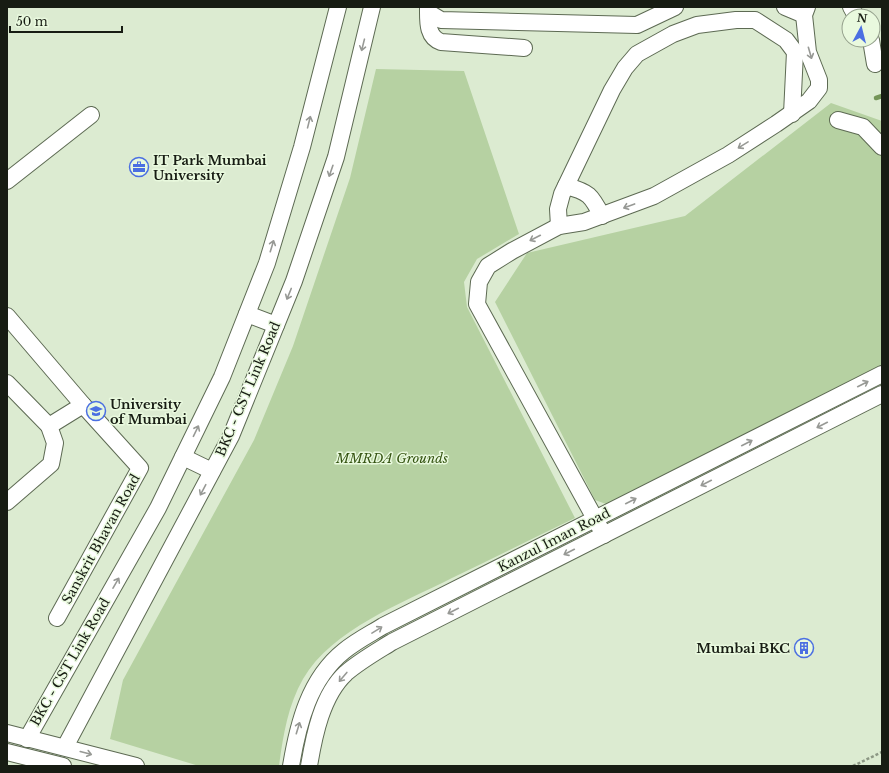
<svg xmlns="http://www.w3.org/2000/svg" width="889" height="773" font-family="'Libre Baskerville',serif">
<style>
.green{fill:#b6d1a2}
.lines{fill:none;stroke-linecap:round;stroke-linejoin:round}
.stream{stroke:#749558;stroke-width:4.5}
.minor-casing{stroke:#5d6a53;stroke-width:18}
.path{stroke:#8c9784;stroke-width:2.5;stroke-dasharray:3 2;stroke-linecap:butt}
.minor{stroke:#fff;stroke-width:16}
.oneway{stroke:#979995}
.labels{text-anchor:middle;dominant-baseline:central;stroke-width:3;stroke-linejoin:round;paint-order:stroke}
.poi-label{font-size:13px;font-weight:bold;fill:#171c13;stroke:#e9f9de;text-anchor:start}
.street-label{font-size:13px;fill:#171c13;stroke:#e9f9de}
.park-label{font-size:13px;font-style:italic;fill:#345311;stroke:#e9f9de}
</style>
<rect width="100%" height="100%" fill="#dcebd1"/>
<g class="green">
<path d="M 376,69 L 464,71 L 519,234 L 477,259 L 464,282 L 467,307 L 575,518 C 534,538 493,558 452,578 C 403,603 332,629 303,679 C 288,705 283,736 279,766 L 199,766 L 110,739 L 123,680 L 254,440 L 293,346 L 350,178 Z"/>
<polygon points="831,103 882,121 882,366 606,504 595,500 495,302 527,253 685,216"/>
</g>
<g class="lines">
<polyline class="stream" points="876,98 882,96"/>
<g class="minor-casing">
<g id="minor">
<polyline points="428,7 428,9 431,14 441,20 637,25 675,7"/>
<polyline points="785,7 804,15"/>
<polyline points="851,7 856,16"/>
<path d="M 428,9 C 428,22 427,37 441,42 L 524,48"/>
<polyline points="871,40 875,64"/>
<polyline points="838,120 863,127 882,147"/>
<polyline points="7,181 91,115"/>
<path d="M 566,186 C 589,192 591,195 602,216"/>
<polyline points="559,226 558,209 562,194 612,90 625,68 637,54 673,34 697,25 736,20 755,20 786,40 795,52 792,114"/>
<polyline points="247,314 276,325"/>
<polyline points="7,316 83,405 140,468 57,618"/>
<polyline points="7,383 49,426 55,443 51,464 7,502"/>
<polyline points="49,426 83,405"/>
<polyline points="183,457 212,471"/>
<polyline points="604,535 477,304 479,282 488,266 512,251 559,226 584,222 654,196 728,155 776,124 809,101 819,88 819,80 808,52 804,15 807,7"/>
<polyline points="7,733 136,766"/>
<polyline points="27,739 158,508 222,377 267,263 302,147 338,7"/>
<polyline points="65,747 231,436 294,281 336,157 372,7"/>
<polyline points="7,752 63,766"/>
<path d="M 291,766 C 298,724 309,679 344,651 C 356,641 370,634 383,626 L 882,374"/>
<path d="M 309,766 C 314,736 322,695 346,673 C 360,661 376,652 392,642 L 882,394"/>
</g>
</g>
<polyline class="path" points="853,766 882,752"/>
<use href="#minor" class="minor"/>
</g>
<defs><path id="oneway-shaft" d="M-6 0H5M1.5-3L5.5 0L1.5 3" fill="none" stroke-width="1.6" stroke-linecap="round" stroke-linejoin="round"/></defs>
<g class="oneway">
<use href="#oneway-shaft" transform="translate(363 45) rotate(104)"/>
<use href="#oneway-shaft" transform="translate(810 53) rotate(74)"/>
<use href="#oneway-shaft" transform="translate(309 122) rotate(-76)"/>
<use href="#oneway-shaft" transform="translate(743 145) rotate(148)"/>
<use href="#oneway-shaft" transform="translate(331 171) rotate(109)"/>
<use href="#oneway-shaft" transform="translate(629 206) rotate(160)"/>
<use href="#oneway-shaft" transform="translate(535 238) rotate(153)"/>
<use href="#oneway-shaft" transform="translate(272 246) rotate(-73)"/>
<use href="#oneway-shaft" transform="translate(289 294) rotate(112)"/>
<use href="#oneway-shaft" transform="translate(863 384) rotate(-27)"/>
<use href="#oneway-shaft" transform="translate(822 425) rotate(153)"/>
<use href="#oneway-shaft" transform="translate(196 431) rotate(-64)"/>
<use href="#oneway-shaft" transform="translate(747 443) rotate(-27)"/>
<use href="#oneway-shaft" transform="translate(706 483) rotate(153)"/>
<use href="#oneway-shaft" transform="translate(203 490) rotate(118)"/>
<use href="#oneway-shaft" transform="translate(631 501) rotate(-27)"/>
<use href="#oneway-shaft" transform="translate(569 552) rotate(153)"/>
<use href="#oneway-shaft" transform="translate(116 583) rotate(-60)"/>
<use href="#oneway-shaft" transform="translate(453 611) rotate(153)"/>
<use href="#oneway-shaft" transform="translate(377 630) rotate(-32)"/>
<use href="#oneway-shaft" transform="translate(343 677) rotate(130)"/>
<use href="#oneway-shaft" transform="translate(298 728) rotate(-73)"/>
<use href="#oneway-shaft" transform="translate(86 753) rotate(15)"/>
</g>
<defs>
<g id="office-ring" transform="scale(1)"><circle r="9.5" fill="#e9f9de" stroke="#4b6fe2" stroke-width="1.5"/><path d="M-6-3h4V-5.5h4V-3h4V5H-6ZM-1-4.5V-3h2v-1.5ZM-6 0V1H6V0Z" fill="#4b6fe2"/></g>
<g id="university-ring" transform="scale(1)"><circle r="9.5" fill="#e9f9de" stroke="#4b6fe2" stroke-width="1.5"/><path d="M0-5L7-2L0 1L-7-2ZM-4 1L0 2.5L4 1V4Q0 6-4 4Z" fill="#4b6fe2"/></g>
<g id="building-ring" transform="scale(1)"><circle r="9.5" fill="#e9f9de" stroke="#4b6fe2" stroke-width="1.5"/><path d="M-4-6H4V6H1V3H-1V6H-4ZM-2.5-4.3h1.7v1.8h-1.7ZM.8-4.3h1.7v1.8H.8ZM-2.5-1h1.7V.8h-1.7ZM.8-1h1.7V.8H.8Z" fill="#4b6fe2"/></g>
</defs>
<g fill-rule="evenodd">
<use href="#office-ring" x="139" y="167"/>
<use href="#university-ring" x="96" y="411"/>
<use href="#building-ring" x="804" y="648"/>
</g>
<g class="labels">
<g class="poi-label">
<text x="153" y="160">IT Park Mumbai<tspan x="153" dy="15">University</tspan></text>
<text x="110" y="404">University<tspan x="110" dy="15">of Mumbai</tspan></text>
<text x="790" y="648" text-anchor="end">Mumbai BKC</text>
</g>
<g class="street-label">
<text transform="translate(248 389) rotate(-67)">BKC - CST Link Road</text>
<text transform="translate(101 539) rotate(-61)">Sanskrit Bhavan Road</text>
<text transform="translate(554 540) rotate(-27)">Kanzul Iman Road</text>
<text transform="translate(70 662) rotate(-60)">BKC - CST Link Road</text>
</g>
<g class="park-label">
<text x="392" y="458">MMRDA Grounds</text>
</g>
</g>
<rect width="889" height="773" fill="none" stroke="#171c13" stroke-width="16"/>
<g transform="translate(861 28) rotate(7)"><circle r="19" fill="#e9f9de" stroke="#95a18d"/>
<path d="M0-3L7 15L0 10L-7 15Z" fill="#4b6fe2"/>
<text y="-6" font-size="11" font-weight="bold" text-anchor="middle" fill="#171c13">N</text>
</g>
<path d="M10 26v6h112v-6" fill="none" stroke="#171c13" stroke-width="2"/>
<text x="16" y="26" font-size="12" fill="#171c13" stroke="#e9f9de" stroke-width="3" paint-order="stroke">50 m</text>
</svg>
